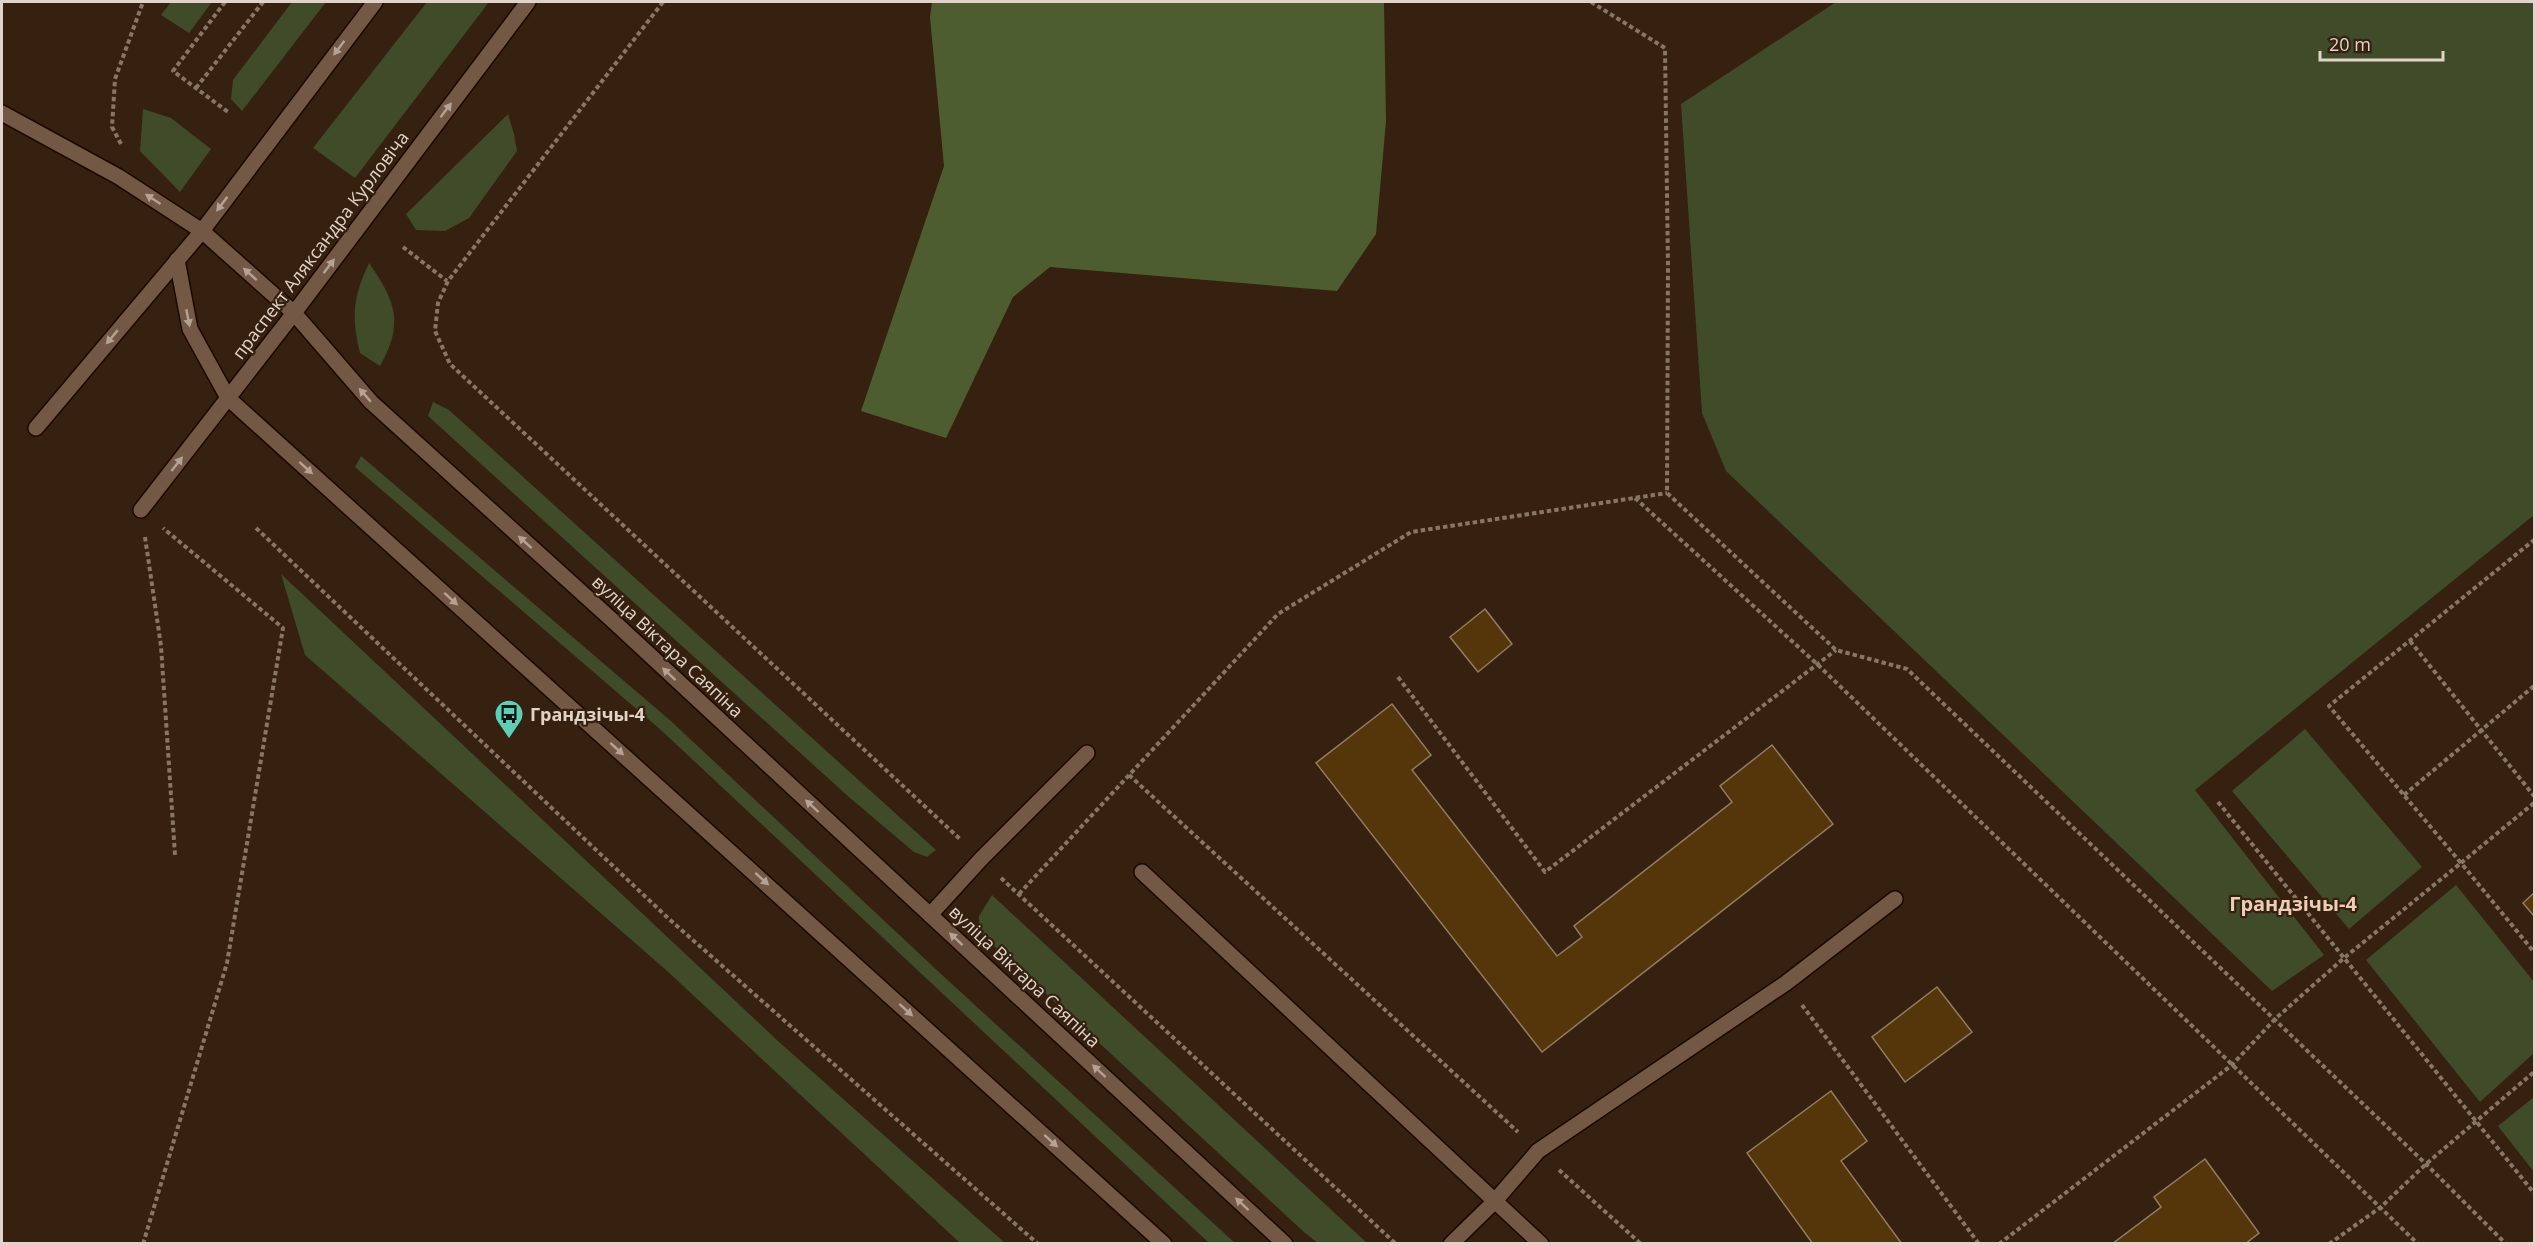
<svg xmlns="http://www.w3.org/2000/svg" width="2536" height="1245" font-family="'Open Sans',sans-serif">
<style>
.green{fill:#3f4b29}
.forest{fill:#4e5d2f}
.building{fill:#54360a;stroke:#927c63;stroke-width:1.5}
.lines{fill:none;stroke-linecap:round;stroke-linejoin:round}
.minor-casing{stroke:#1d0800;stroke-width:18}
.path{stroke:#877566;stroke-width:4;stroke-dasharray:4.5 3;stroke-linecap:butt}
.minor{stroke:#725845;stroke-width:15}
.oneway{fill:#b5a294}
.labels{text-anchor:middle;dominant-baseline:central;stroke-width:4.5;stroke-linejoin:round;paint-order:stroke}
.street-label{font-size:18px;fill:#e2d3c8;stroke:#36200f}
.poi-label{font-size:18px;font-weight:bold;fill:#e2d3c8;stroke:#36200f;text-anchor:start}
.neighbourhood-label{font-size:20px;font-weight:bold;fill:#eccdb8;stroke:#36200f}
</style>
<rect width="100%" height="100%" fill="#36200f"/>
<g class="green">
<polygon points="171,2 212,2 189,33 161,15"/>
<polygon points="292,2 326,2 242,111 231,99 233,80"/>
<polygon points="427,2 489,2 355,178 313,148"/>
<polygon points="1836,2 2534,2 2534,515 2195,790 2324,955 2272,991 1726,471 1702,413 1681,104"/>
<polygon points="143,109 171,118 211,149 180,192 140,151"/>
<polygon points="508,114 514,134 517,151 469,218 445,231 416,230 406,214"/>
<path d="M 369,263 C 396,302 404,323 380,366 L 360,353 C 351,316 353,297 369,263 Z"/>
<polygon points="433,402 449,410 936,850 927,857 914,852 850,798 428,416"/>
<polygon points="361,456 672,722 941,974 1235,1243 1209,1243 662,731 355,467"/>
<polygon points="281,574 778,1041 1005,1243 960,1243 666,970 305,655"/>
<polygon points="2305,729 2422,867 2349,929 2232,791"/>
<polygon points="2456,885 2534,982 2534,1053 2480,1102 2366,960"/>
<polygon points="992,895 1367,1243 1318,1243 1305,1233 979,932 979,916"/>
<polygon points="2534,1097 2534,1172 2498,1126"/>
</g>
<polygon class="forest" points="932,2 1384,2 1386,121 1376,234 1337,291 1050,267 1013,297 946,438 861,411 944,166 930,17"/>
<g class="building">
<polygon points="1485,609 1512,644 1478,672 1450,637"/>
<polygon points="1392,704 1431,755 1412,770 1557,956 1582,937 1574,926 1732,802 1720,786 1772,745 1833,824 1542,1052 1316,763"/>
<polygon points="2534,893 2534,916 2523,903"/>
<polygon points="1937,987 1972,1032 1905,1082 1872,1037"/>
<polygon points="1831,1091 1867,1141 1841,1161 1902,1244 1813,1244 1747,1153"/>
<polygon points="2205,1159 2259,1233 2245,1244 2112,1244 2161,1207 2154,1197"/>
</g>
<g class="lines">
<g class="minor-casing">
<g id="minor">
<polyline points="2,113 119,177 202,231 294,313 371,402 612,620 1285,1244"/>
<polyline points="177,260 190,329 228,398 1164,1244"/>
<polyline points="36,428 202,231 375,2"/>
<polyline points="141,510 294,313 528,2"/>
<polyline points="1142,872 1541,1244"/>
<polyline points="930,915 981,859 1087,753"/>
<polyline points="1451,1244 1494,1202 1538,1151 1786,983 1895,899"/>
</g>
</g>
<g class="path">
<polyline points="225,2 173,71 228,112"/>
<polyline points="663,2 448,281 438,303 435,331 450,364 961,840"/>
<polyline points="1591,2 1665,48 1668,267 1667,493 1836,650 1907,669 2426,1164 2506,1244"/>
<polyline points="196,88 263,2"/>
<polyline points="121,144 112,127 115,79 143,2"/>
<polyline points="403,247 447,281"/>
<polyline points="1635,498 1817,664 2418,1244"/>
<polyline points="256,528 669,919 1038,1244"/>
<polyline points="145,537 161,646 175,855"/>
<polyline points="2410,641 2534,796"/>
<polyline points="1398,677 1545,872 1836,650"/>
<polyline points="1129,775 1518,1132"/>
<polyline points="2404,795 2534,686"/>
<polyline points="2218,802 2534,1193"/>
<polyline points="2534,803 2461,863 2534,952"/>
<polyline points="1001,878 1396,1244"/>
<polyline points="1019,894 1278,614 1411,532 1667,493"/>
<polyline points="1802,1005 1979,1244"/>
<polyline points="1559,1170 1641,1244"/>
<polyline points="143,1244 227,963 283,628 163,528"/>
<polyline points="1999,1244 2232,1065 2275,1019 2344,958 2461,863 2329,706 2534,540"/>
<polyline points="2329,1244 2381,1207 2426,1164 2534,1072"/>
</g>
<use href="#minor" class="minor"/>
</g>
<defs><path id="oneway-solid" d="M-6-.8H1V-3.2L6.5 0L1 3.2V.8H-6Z" transform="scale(1.5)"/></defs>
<g class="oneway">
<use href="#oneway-solid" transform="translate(339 48) rotate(127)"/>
<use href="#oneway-solid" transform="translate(446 110) rotate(-53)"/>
<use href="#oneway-solid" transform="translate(153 199) rotate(-147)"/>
<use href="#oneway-solid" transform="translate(222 204) rotate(127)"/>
<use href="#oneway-solid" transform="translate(329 266) rotate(-53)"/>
<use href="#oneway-solid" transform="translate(250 274) rotate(-138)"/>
<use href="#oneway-solid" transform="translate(188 318) rotate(79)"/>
<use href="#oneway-solid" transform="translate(112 337) rotate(130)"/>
<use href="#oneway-solid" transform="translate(365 395) rotate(-131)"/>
<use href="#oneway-solid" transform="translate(177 464) rotate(-52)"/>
<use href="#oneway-solid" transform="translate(306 468) rotate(42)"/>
<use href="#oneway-solid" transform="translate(525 542) rotate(-138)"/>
<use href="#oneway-solid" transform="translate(451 599) rotate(42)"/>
<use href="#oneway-solid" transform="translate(669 674) rotate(-137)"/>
<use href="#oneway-solid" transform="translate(617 749) rotate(42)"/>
<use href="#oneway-solid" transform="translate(812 806) rotate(-137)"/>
<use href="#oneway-solid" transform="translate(762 879) rotate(42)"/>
<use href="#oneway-solid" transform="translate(956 939) rotate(-137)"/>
<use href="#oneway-solid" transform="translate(906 1010) rotate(42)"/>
<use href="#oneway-solid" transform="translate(1099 1071) rotate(-137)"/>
<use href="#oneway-solid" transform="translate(1051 1141) rotate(42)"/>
<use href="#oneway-solid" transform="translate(1242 1204) rotate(-137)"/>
</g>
<defs>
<g id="bus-pin" transform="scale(1.5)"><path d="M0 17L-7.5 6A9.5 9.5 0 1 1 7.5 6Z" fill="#5eceb7" stroke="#36200f"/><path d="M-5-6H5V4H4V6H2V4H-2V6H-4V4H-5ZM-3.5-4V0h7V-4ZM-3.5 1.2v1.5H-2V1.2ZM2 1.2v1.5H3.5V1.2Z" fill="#111"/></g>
</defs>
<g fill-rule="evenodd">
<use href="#bus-pin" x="509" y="714"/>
</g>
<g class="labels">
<g class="street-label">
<text transform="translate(320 245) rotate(-53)">праспект Аляксандра Курловіча</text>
<text transform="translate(668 646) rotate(43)">вуліца Віктара Саяпіна</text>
<text transform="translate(1025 976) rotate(43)">вуліца Віктара Саяпіна</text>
</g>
<g class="poi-label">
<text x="530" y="714">Грандзічы-4</text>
</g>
<g class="neighbourhood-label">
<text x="2293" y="903">Грандзічы-4</text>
</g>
</g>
<rect width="2536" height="1245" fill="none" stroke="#e2d3c8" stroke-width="6"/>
<path d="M2320 51v9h123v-9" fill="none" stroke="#e2d3c8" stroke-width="3"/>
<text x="2329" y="51" font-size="18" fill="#e2d3c8" stroke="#36200f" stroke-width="4.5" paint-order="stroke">20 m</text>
</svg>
